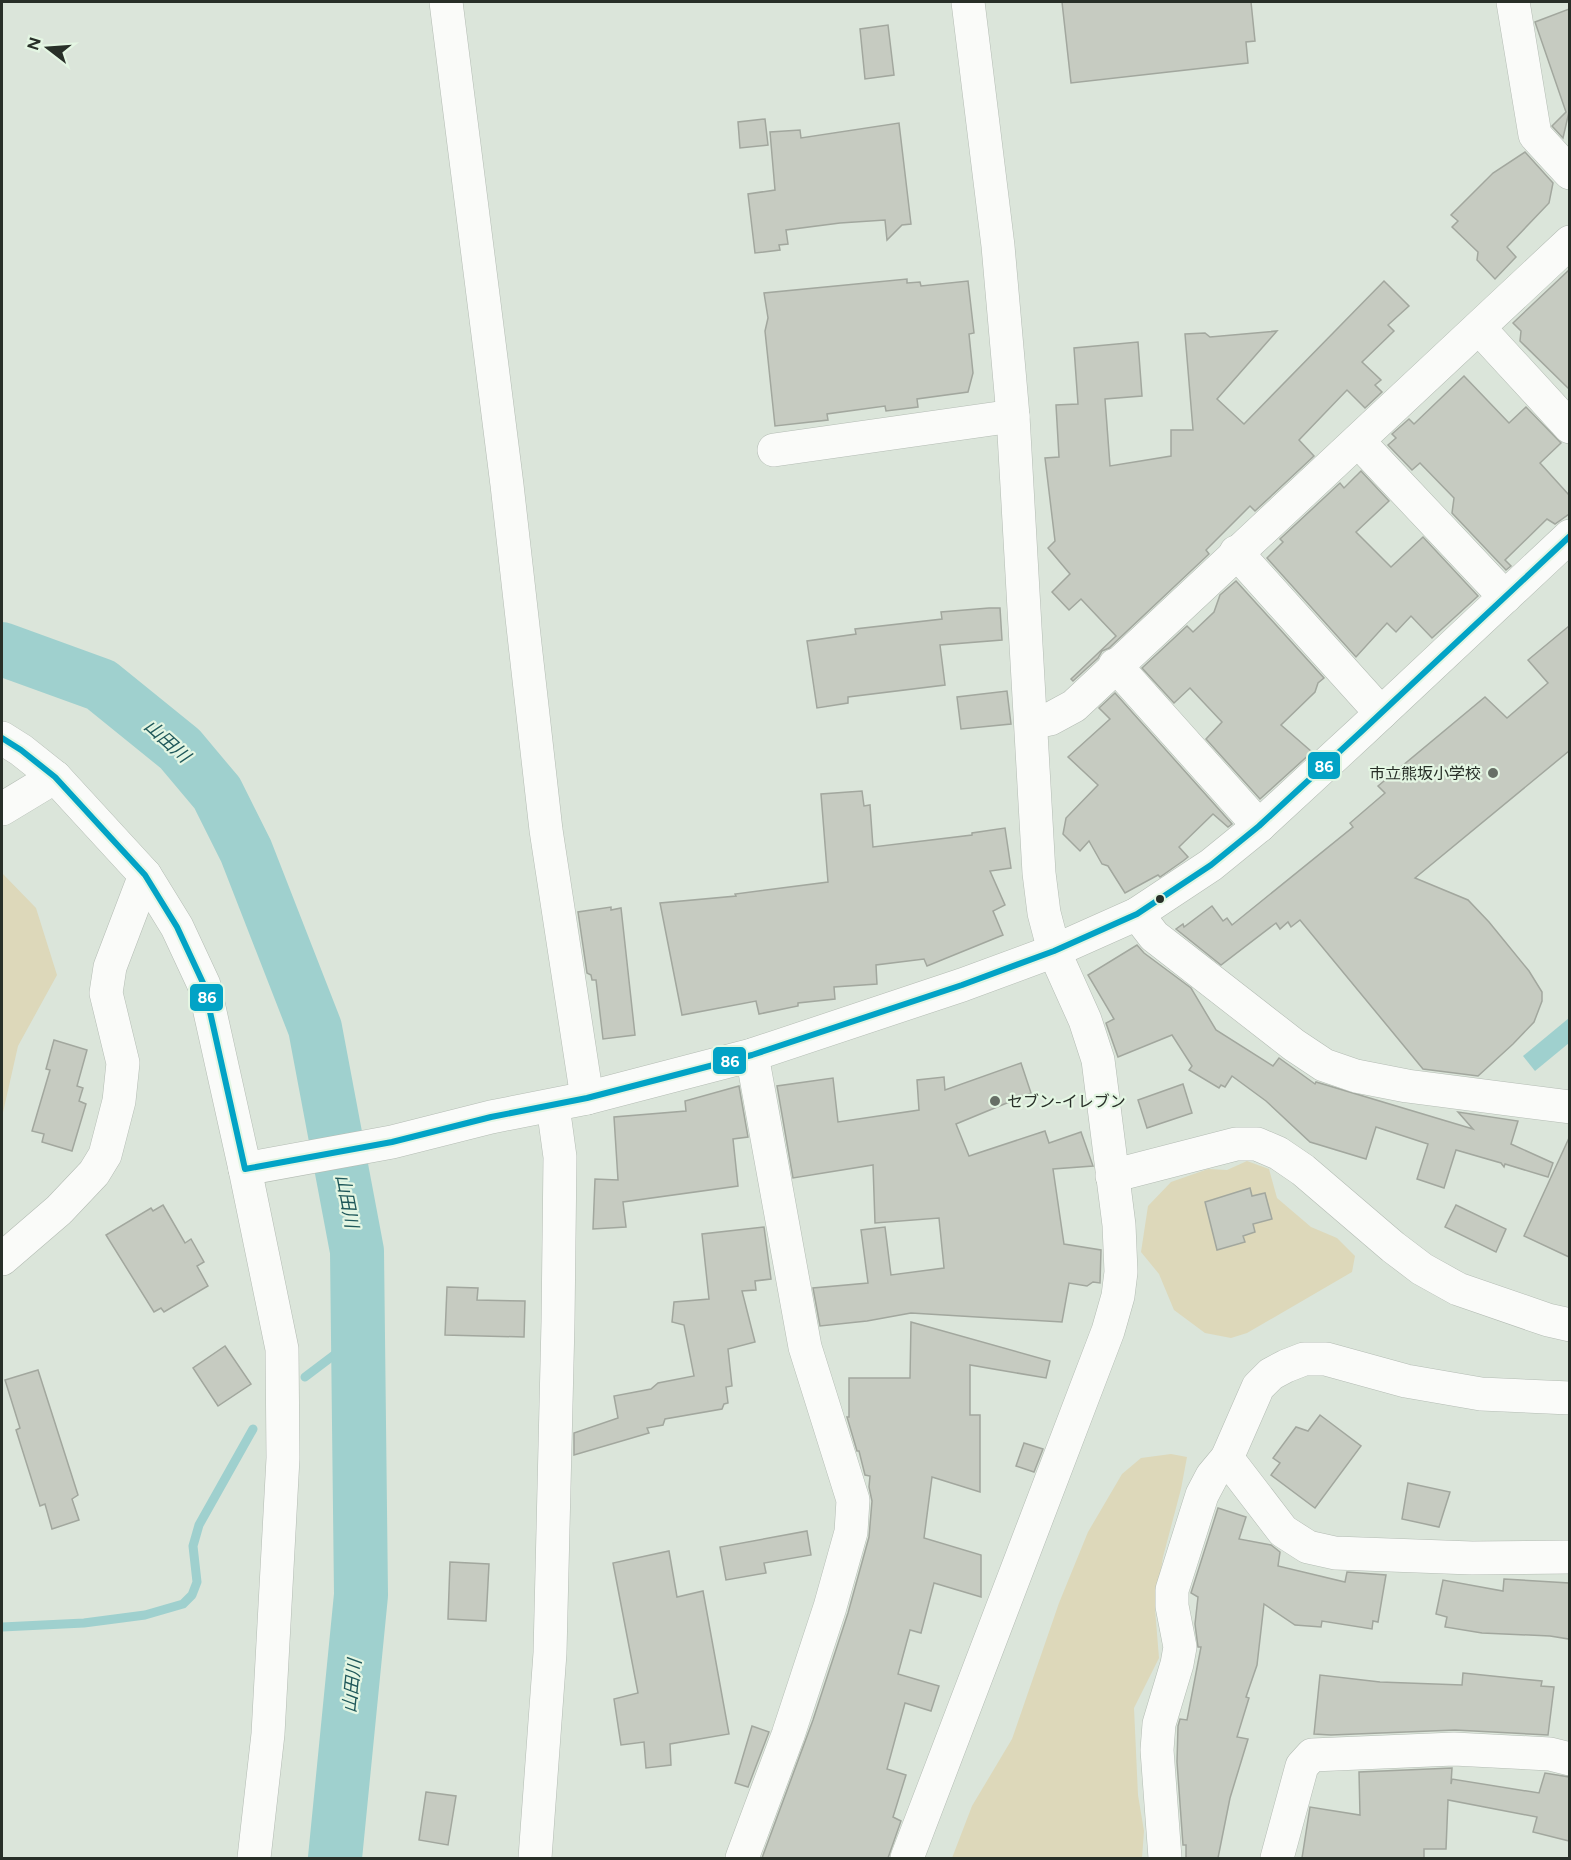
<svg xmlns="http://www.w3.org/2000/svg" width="1571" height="1860" font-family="Figtree,'Noto Sans JP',sans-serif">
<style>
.green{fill:#ddd8ba}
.water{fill:#9fd0ce}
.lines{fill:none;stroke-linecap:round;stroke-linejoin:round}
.stream{stroke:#9fd0ce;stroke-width:9}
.river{stroke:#9fd0ce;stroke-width:54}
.building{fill:#c6cbc1;stroke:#a2a79e;stroke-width:1.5}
.street-casing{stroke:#b4bcb4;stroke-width:34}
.secondary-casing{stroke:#b4bcb4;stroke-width:34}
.street{stroke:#fafbf9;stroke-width:33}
.secondary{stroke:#fafbf9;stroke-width:33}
.bus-1-casing{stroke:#e4f6e3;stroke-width:10}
.bus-1{stroke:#02a3c6;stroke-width:6}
.poi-dot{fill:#676f66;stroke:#e4f6e3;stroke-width:2}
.bus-dot{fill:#282f28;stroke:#e4f6e3;stroke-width:2}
.labels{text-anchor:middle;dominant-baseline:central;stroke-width:4.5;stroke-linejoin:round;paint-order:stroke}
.poi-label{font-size:16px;fill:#282f28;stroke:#e4f6e3;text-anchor:end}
.water-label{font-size:18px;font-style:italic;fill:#1f585a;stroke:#e4f6e3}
.line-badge{stroke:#e4f6e3;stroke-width:2}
.badge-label{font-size:16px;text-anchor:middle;font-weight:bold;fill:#fff}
</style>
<rect width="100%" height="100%" fill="#dbe5da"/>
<g class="green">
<polygon points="2,873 36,908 57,975 18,1046 2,1117"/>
<polygon points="1247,1161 1269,1169 1277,1198 1311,1227 1337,1238 1355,1256 1352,1272 1247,1333 1231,1338 1205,1333 1174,1310 1159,1274 1141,1252 1148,1206 1171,1182 1208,1169 1227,1170"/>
<polygon points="1171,1454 1187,1457 1181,1489 1163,1557 1155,1609 1159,1658 1134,1708 1138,1795 1144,1831 1142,1858 952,1858 972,1806 1012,1739 1059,1603 1088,1532 1122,1474 1141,1458"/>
</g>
<polygon class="water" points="1569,1018 1569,1043 1535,1071 1523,1056"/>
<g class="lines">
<g class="stream">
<polyline points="305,1377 358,1337"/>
<polyline points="2,1627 84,1623 145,1615 183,1604 192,1595 197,1582 193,1546 199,1525 253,1429"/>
</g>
<polyline class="river" points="2,649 101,685 180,749 217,793 246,851 315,1028 357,1251 361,1595 335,1858"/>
</g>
<g class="building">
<polygon points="1062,2 1251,2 1255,41 1246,42 1248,63 1071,83"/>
<polygon points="1569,9 1569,112 1563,138 1552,126 1566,112 1535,22"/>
<polygon points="888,25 894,75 865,79 860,29"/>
<polygon points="765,119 768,145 740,148 738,122"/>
<polygon points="899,123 911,224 902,225 887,240 885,220 840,223 786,230 788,244 779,245 780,250 755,253 748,194 775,190 770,132 800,130 801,138"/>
<polygon points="1525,152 1553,183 1549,203 1507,247 1516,257 1495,279 1477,260 1478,252 1452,227 1458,221 1451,215 1493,173"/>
<polygon points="1569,270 1569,389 1520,341 1521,331 1513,323"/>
<polygon points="907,279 907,283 920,282 921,286 968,281 974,333 969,334 973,373 968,392 917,399 918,407 886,411 885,406 827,414 828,420 775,426 765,331 768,318 764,293"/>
<polygon points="1384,281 1409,306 1388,325 1394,331 1362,362 1381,380 1375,385 1382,392 1365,408 1347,390 1299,440 1314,456 1255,511 1250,506 1206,550 1209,554 1109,648 1102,651 1098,658 1073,681 1071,679 1116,636 1081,599 1069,610 1052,592 1070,574 1048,548 1055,541 1045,458 1059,457 1056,405 1078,404 1074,348 1138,342 1142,396 1105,399 1110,466 1171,456 1171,430 1193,430 1185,334 1205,333 1210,337 1277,331 1217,399 1244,424"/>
<polygon points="1464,376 1509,423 1526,407 1561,443 1540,463 1569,495 1569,514 1555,524 1547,519 1505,560 1511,566 1506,570 1452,513 1454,498 1420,463 1412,470 1388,445 1396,438 1392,434 1409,419 1414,424"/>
<polygon points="1361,471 1389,501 1356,532 1391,567 1423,537 1478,596 1432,638 1411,616 1396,632 1387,623 1356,657 1267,558 1283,542 1280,539 1340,483 1344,488"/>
<polygon points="1236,581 1324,678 1318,683 1315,692 1281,725 1312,752 1260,799 1206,739 1222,722 1190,688 1174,703 1142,668 1187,626 1193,632 1214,612 1220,595"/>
<polygon points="989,608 1000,608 1002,640 940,645 945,685 848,697 848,703 817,708 807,641 856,634 855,629 942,619 941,612"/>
<polygon points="1569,626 1569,751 1415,878 1468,900 1489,922 1529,971 1542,992 1542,1001 1534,1022 1513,1044 1478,1076 1423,1069 1300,920 1291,927 1288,922 1280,929 1276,923 1221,965 1176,929 1183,924 1184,927 1212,906 1223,921 1227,918 1232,925 1353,827 1350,823 1385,793 1378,786 1485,697 1507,718 1548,683 1528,660"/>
<polygon points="1007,691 1011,724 961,729 957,697"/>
<polygon points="1115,693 1232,824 1228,827 1213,814 1179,847 1188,857 1183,861 1160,877 1158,875 1125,893 1108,866 1102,864 1089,841 1080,851 1063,834 1066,818 1098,785 1068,757 1110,719 1099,708"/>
<polygon points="862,791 864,806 870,805 873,847 972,835 972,833 1005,828 1011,868 990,871 1005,905 993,911 1003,935 927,966 924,959 876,965 877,984 834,987 835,999 798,1003 798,1006 759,1014 756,1001 682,1015 660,903 736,896 735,894 828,882 821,794"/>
<polygon points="611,907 611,910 621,908 635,1035 603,1039 596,980 592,980 591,975 587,973 578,912"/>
<polygon points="1137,945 1144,953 1191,988 1216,1030 1273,1066 1279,1058 1315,1084 1316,1082 1473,1129 1458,1112 1518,1121 1511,1144 1553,1163 1548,1177 1505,1164 1504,1167 1501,1163 1456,1150 1444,1188 1417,1179 1428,1144 1376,1127 1366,1159 1310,1142 1266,1101 1232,1076 1225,1087 1221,1085 1219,1088 1189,1070 1192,1066 1172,1035 1118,1057 1106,1023 1114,1019 1088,975"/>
<polygon points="54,1040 87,1050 77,1086 83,1088 79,1101 86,1104 72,1151 42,1142 44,1134 32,1131 50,1070 46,1069"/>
<polygon points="1021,1063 1031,1093 956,1124 969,1156 1045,1131 1049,1143 1081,1132 1093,1166 1053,1169 1064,1244 1101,1250 1100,1283 1093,1282 1087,1286 1069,1283 1062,1322 911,1313 867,1321 820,1326 813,1288 868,1283 861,1230 885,1227 891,1275 944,1268 939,1218 875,1223 873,1165 793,1178 777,1086 833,1078 838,1122 919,1110 917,1080 944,1077 945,1090"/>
<polygon points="1183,1084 1192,1113 1147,1128 1138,1100"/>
<polygon points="739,1086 748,1137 733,1139 738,1186 623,1202 626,1227 593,1229 595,1179 618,1180 614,1117 686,1111 685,1101"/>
<polygon points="1569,1138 1569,1257 1524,1236"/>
<polygon points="1250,1188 1252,1196 1265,1193 1272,1219 1253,1224 1255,1232 1243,1236 1245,1242 1217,1250 1205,1202"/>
<polygon points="163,1205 185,1243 191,1239 204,1262 197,1266 208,1286 164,1312 161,1308 154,1312 106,1235 151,1208 153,1211"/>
<polygon points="1456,1205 1506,1229 1496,1252 1445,1227"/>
<polygon points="764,1227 771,1279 755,1281 756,1290 742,1291 755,1342 728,1349 732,1386 726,1387 728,1403 724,1404 722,1409 665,1419 663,1425 647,1428 649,1433 574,1455 574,1433 618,1418 614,1396 651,1389 658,1383 694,1376 684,1325 672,1322 674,1302 709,1299 702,1234"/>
<polygon points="447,1287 478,1288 477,1300 525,1301 524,1337 445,1335"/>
<polygon points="911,1322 1050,1361 1046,1378 970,1365 970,1415 980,1415 980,1492 932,1477 924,1538 981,1555 981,1597 934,1583 921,1633 910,1630 898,1674 939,1686 931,1711 905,1703 887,1769 906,1775 893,1817 901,1821 888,1858 762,1858 813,1720 848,1613 869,1537 872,1501 869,1487 870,1476 865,1475 859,1451 857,1451 847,1417 849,1417 849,1378 910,1378"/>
<polygon points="225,1346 251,1384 218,1406 193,1368"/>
<polygon points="38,1370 78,1495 72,1499 79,1520 52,1529 45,1504 40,1506 16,1430 20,1428 5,1380"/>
<polygon points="1320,1415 1361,1446 1315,1508 1271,1475 1280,1463 1273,1458 1296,1427 1308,1431"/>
<polygon points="1024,1443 1043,1449 1034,1472 1016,1466"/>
<polygon points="1408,1483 1450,1492 1439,1527 1402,1519"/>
<polygon points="1218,1508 1246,1517 1239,1539 1271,1545 1280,1552 1278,1566 1345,1582 1347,1572 1386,1575 1378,1622 1373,1621 1372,1629 1322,1621 1321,1627 1295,1625 1264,1604 1257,1665 1246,1697 1249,1698 1237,1737 1248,1739 1230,1798 1218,1858 1186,1858 1186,1845 1183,1845 1177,1762 1178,1726 1180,1719 1187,1720 1201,1647 1198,1647 1195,1624 1198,1597 1191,1593"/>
<polygon points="807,1531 811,1555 764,1563 766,1573 726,1580 720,1547"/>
<polygon points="669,1551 677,1597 703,1591 729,1734 670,1744 671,1765 646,1768 644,1742 621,1745 614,1699 638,1693 613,1563"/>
<polygon points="450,1562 489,1564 486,1621 448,1619"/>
<polygon points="1504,1579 1569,1583 1569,1639 1550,1636 1482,1633 1445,1627 1447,1617 1436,1614 1443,1580 1503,1591"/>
<polygon points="1463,1673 1542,1681 1541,1686 1554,1687 1548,1735 1455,1730 1331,1735 1314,1734 1320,1675 1380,1682 1462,1685"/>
<polygon points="752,1726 769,1732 748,1787 735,1783"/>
<polygon points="1452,1768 1451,1784 1452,1779 1539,1793 1545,1773 1569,1777 1569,1841 1533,1832 1537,1817 1448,1800 1446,1849 1424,1849 1424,1858 1302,1858 1310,1807 1360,1815 1359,1772"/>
<polygon points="426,1792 456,1796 448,1845 419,1840"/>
</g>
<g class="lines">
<g class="street-casing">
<g id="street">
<polyline points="446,2 507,485 546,830 587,1098"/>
<polyline points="1513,2 1535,135 1570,173"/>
<polyline points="1479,328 1570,427"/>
<polyline points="1358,441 1505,597"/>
<polyline points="774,450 1013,416"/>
<polyline points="1236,552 1381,713"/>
<polyline points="1115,665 1259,826"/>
<polyline points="1032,723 1050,719 1074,706 1570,242"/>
<polyline points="2,809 55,777"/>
<polyline points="1137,914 1154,936 1294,1045 1324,1065 1356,1076 1407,1086 1570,1107"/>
<polyline points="1112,1176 1236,1144 1257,1144 1278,1153 1303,1170 1393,1247 1422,1269 1458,1289 1548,1320 1570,1325"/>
<polyline points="2,1259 59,1210 94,1173 105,1155 119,1101 123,1063 106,993 110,967 145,875"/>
<polyline points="1227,1458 1283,1531 1308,1547 1335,1553 1472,1558 1570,1557"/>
<polyline points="742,1858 788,1735 830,1607 851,1532 853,1500 805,1347 752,1055"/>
<polyline points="907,1858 1108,1331 1118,1296 1121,1272 1119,1225 1098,1060 1085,1020 1054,951"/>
<polyline points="1165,1858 1157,1750 1159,1724 1177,1664 1180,1647 1172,1606 1172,1590 1202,1495 1212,1476 1227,1458 1258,1387 1271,1374 1286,1366 1304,1359 1326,1359 1406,1381 1481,1394 1570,1398"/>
<polyline points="1277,1858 1302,1766 1312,1755 1454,1749 1550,1754 1570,1759"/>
</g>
</g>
<g class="secondary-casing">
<g id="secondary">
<polyline points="968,2 998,246 1013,416 1039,873 1044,913 1054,951"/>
<polyline points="2,738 21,750 55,777 145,875 177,927 204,985 245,1169 392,1142 491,1117 587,1098 752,1055 962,985 1054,951 1137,914 1211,865 1259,826 1363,730 1570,536"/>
<polyline points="245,1169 282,1349 283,1458 268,1734 254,1858"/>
<polyline points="535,1858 550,1653 558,1322 560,1157 553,1106"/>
</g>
</g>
<use href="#street" class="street"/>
<use href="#secondary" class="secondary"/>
<g class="bus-1-casing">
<polyline id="bus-1" points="2,738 21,750 55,777 145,875 177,927 204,985 245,1169 392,1142 491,1117 587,1098 752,1055 962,985 1054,951 1137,914 1211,865 1259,826 1363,730 1570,536"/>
</g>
<use href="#bus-1" class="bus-1"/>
</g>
<g class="poi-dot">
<circle cx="1493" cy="773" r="6"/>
<circle cx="995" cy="1101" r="6"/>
</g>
<circle class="bus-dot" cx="1160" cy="899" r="5"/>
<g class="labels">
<g class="poi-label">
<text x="1481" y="773">市立熊坂小学校</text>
<text x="1007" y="1101" text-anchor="start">セブン-イレブン</text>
</g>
<g class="water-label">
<text transform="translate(167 741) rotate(42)">山田川</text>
<text transform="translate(347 1201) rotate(79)">山田川</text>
<text transform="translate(352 1686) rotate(-84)">山田川</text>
</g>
</g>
<g class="line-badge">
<rect x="1307" y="751" width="34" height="29" rx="6" fill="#02a3c6"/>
<rect x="189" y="983" width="35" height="29" rx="6" fill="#02a3c6"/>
<rect x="712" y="1046" width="35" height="29" rx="6" fill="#02a3c6"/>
</g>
<g class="badge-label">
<text x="1324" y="772">86</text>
<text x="207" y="1003">86</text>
<text x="730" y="1067">86</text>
</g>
<rect width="1571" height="1860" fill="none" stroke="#282f28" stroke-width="6"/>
<g transform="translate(48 48) rotate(287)" stroke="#e4f6e3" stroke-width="4.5" paint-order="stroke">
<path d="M0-4.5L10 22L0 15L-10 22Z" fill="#282f28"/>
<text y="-9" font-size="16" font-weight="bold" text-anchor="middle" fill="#282f28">N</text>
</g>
</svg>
